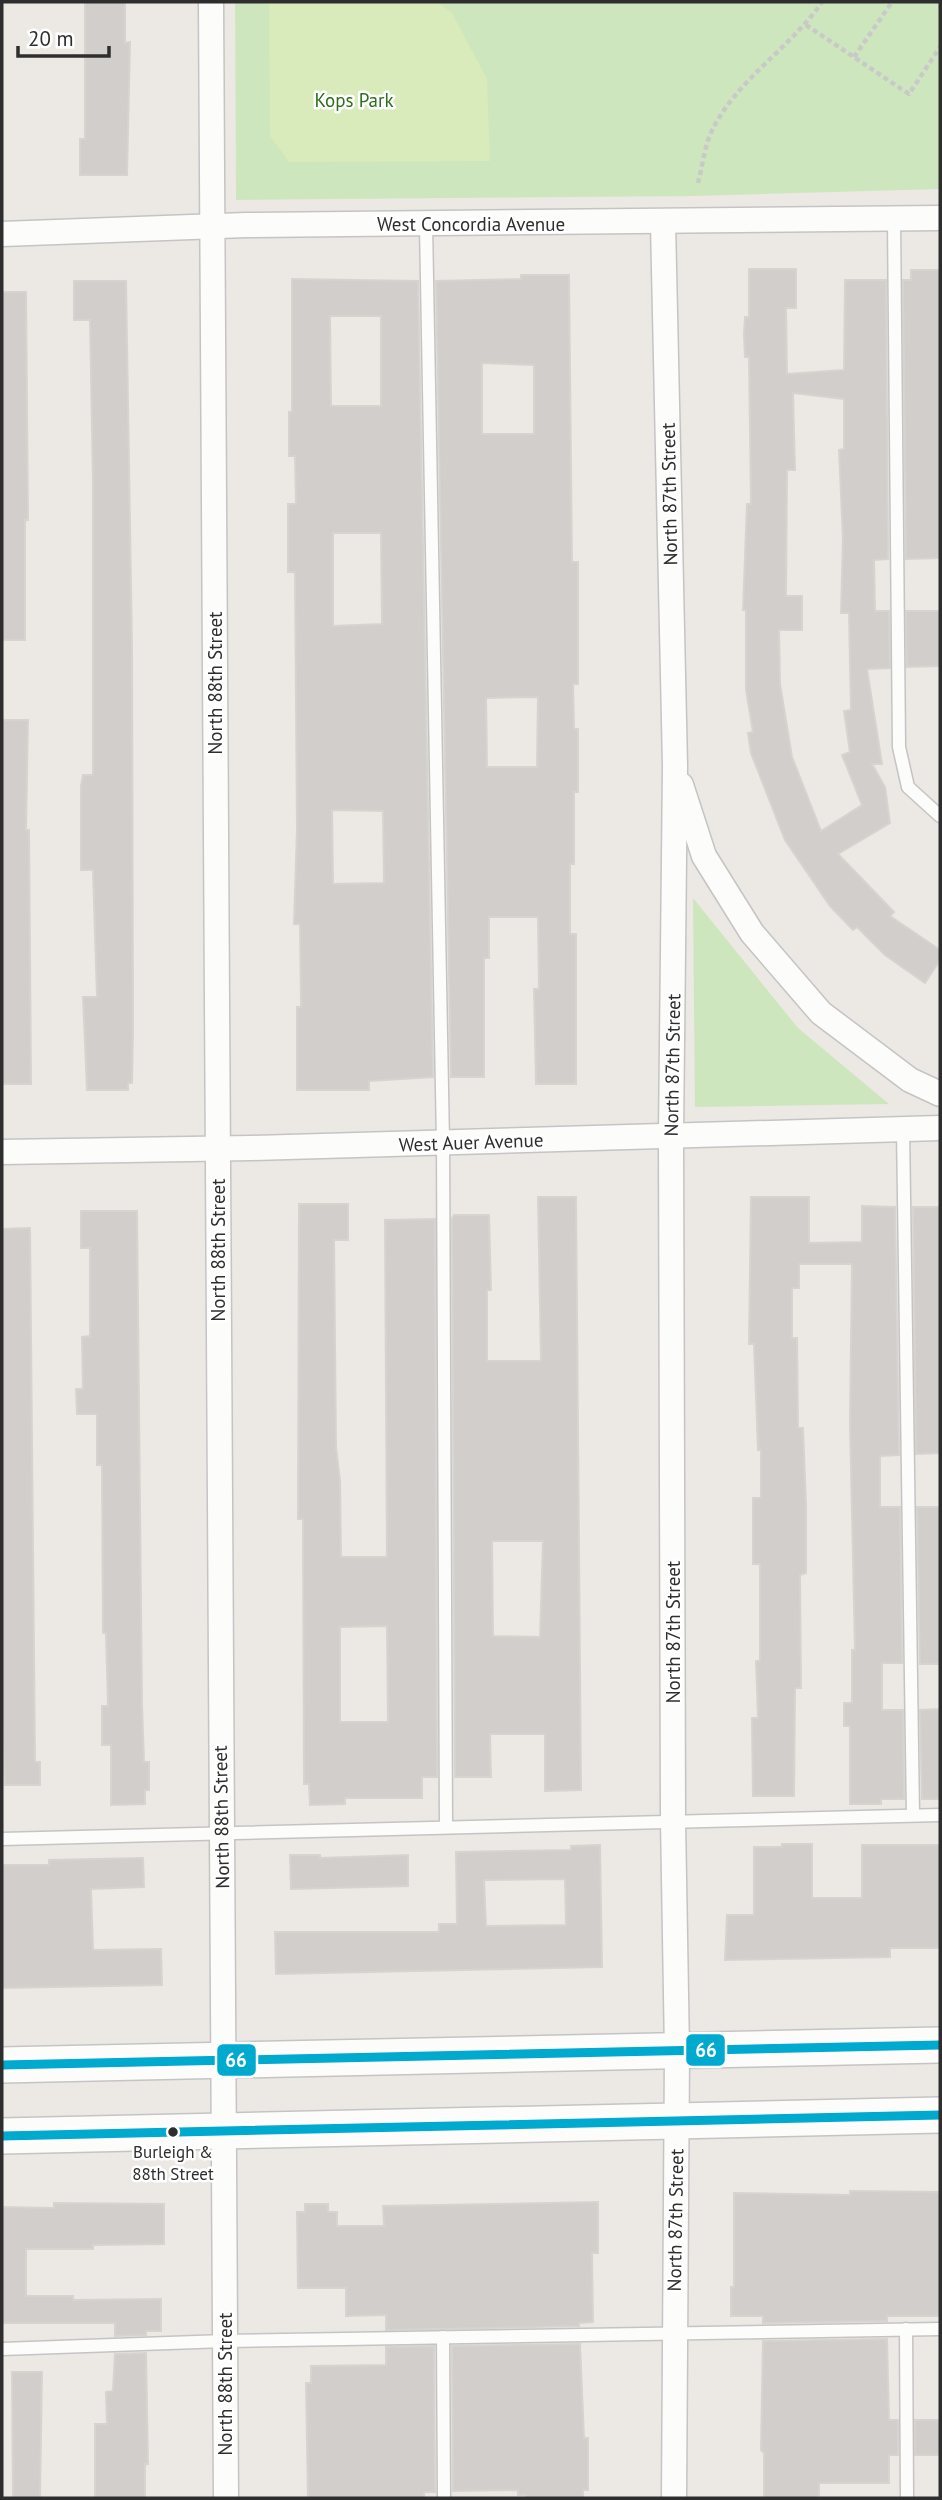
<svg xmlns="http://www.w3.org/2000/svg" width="942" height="2500" font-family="'PT Sans',sans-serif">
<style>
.green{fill:#cee6be}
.pitch{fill:#d9eabb}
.building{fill:#d1cecb;stroke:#d7d4d0;stroke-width:2;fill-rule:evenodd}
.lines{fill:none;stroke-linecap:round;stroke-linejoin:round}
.lane-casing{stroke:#c5c4c5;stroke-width:15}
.street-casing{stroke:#c5c4c5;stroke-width:27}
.secondary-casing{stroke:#c5c4c5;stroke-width:38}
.path{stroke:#c9c9c8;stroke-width:4.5;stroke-dasharray:5 3.5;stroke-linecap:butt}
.lane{stroke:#fcfcfb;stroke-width:12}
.street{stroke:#fcfcfb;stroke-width:24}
.secondary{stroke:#fcfcfb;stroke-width:35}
.bus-1-casing{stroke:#fff;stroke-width:14}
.bus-1{stroke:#00a9ce;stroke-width:9}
.bus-dot{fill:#2e2e2e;stroke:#fff;stroke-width:2.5}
.labels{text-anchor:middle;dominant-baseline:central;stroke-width:5;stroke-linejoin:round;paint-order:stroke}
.bus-label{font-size:17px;fill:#2e2e2e;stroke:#fff}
.park-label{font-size:19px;fill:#2c6e1b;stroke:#fff}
.street-label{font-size:19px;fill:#2e2e2e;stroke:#fff}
.line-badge{stroke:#fff;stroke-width:2.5}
.badge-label{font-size:19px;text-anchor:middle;font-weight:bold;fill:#fff}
</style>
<rect width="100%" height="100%" fill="#ece8e4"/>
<g class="green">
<polygon points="235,2 940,2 940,189 694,196 236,200"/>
<polygon points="693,898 798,1028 889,1104 695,1107"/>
</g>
<polygon class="pitch" points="269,2 438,2 452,13 487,79 490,161 289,162 270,136"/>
<g class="building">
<polygon points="85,2 125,2 125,43 130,42 127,175 80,175 80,139 85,139"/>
<path d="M 749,269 L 796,269 L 796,308 L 786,308 L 787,374 L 844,370 L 845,280 L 886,280 L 888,559 L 874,560 L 875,611 L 889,611 L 890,668 L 867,669 L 882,764 L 872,764 L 885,787 L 890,823 L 838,854 L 894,912 L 890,916 L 940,950 L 940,960 L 925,983 L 885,955 L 857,927 L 853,930 L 830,906 L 785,840 L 751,753 L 748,733 L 753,732 L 746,690 L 746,610 L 743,610 L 747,504 L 751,504 L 749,357 L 745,357 L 744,333 L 745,317 L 749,317 ZM 793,393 L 844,399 L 844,449 L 839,450 L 843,539 L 841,613 L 849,613 L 851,710 L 844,711 L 850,752 L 842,755 L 862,805 L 821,831 L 792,757 L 780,684 L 779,630 L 802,630 L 802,596 L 786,596 L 787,470 L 795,470 Z"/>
<polygon points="911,270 940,270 940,558 906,559 903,280 911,280"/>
<path d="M 521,275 L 569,275 L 572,562 L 578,562 L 578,684 L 573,684 L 574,729 L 578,729 L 578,792 L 574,792 L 574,864 L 570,864 L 570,934 L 576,934 L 576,1084 L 536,1084 L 534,989 L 539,989 L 538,917 L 489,917 L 489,958 L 484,958 L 484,1077 L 451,1077 L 436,281 L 521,279 ZM 482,363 L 534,365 L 534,434 L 482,434 ZM 538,697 L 537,767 L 487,767 L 486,698 Z"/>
<path d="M 292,279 L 418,281 L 433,1077 L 369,1081 L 369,1090 L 297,1090 L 297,1007 L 301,1007 L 300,924 L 294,924 L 297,829 L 295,572 L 288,572 L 288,504 L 296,504 L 295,456 L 289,456 L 289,412 L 292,412 ZM 330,316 L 381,316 L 381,406 L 331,406 ZM 333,533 L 381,533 L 382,624 L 333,626 ZM 332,810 L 383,811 L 384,883 L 333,884 Z"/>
<polygon points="74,281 126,281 132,647 133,1028 132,1083 128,1083 128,1090 87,1090 83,997 97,997 93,870 81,870 81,786 83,775 93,775 93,483 90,320 74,320"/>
<polygon points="2,292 26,292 28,520 25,520 25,640 2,640"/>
<polygon points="906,611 940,611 940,666 907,667"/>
<polygon points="2,720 28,720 26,830 29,830 31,1084 2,1084"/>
<path d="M 538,1197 L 576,1197 L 581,1790 L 545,1791 L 545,1734 L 490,1734 L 491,1777 L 455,1777 L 452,1219 L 454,1215 L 489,1215 L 491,1290 L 487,1290 L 487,1361 L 541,1361 ZM 492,1541 L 543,1541 L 540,1637 L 493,1636 Z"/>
<polygon points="751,1197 809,1197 809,1243 862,1242 862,1206 895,1207 899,1455 880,1456 880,1507 900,1507 902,1663 882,1663 882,1710 903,1710 904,1799 881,1799 881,1804 850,1804 850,1726 844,1726 844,1703 852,1703 852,1650 855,1650 850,1423 852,1264 799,1264 799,1288 792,1288 792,1338 797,1338 798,1428 803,1428 806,1505 806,1573 800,1575 801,1688 795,1688 794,1796 753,1796 752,1718 758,1718 756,1661 760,1661 760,1564 753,1564 753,1498 761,1498 761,1450 758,1450 754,1344 749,1344"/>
<path d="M 299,1204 L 348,1204 L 348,1240 L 334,1240 L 336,1447 L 340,1481 L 341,1557 L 387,1557 L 385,1220 L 435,1219 L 437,1777 L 422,1777 L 422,1798 L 345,1798 L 345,1804 L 310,1805 L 309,1784 L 304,1784 L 303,1519 L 298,1519 ZM 387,1626 L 388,1722 L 340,1722 L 340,1627 Z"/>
<polygon points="913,1207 940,1207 940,1453 916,1454"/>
<polygon points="81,1211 137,1211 142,1705 144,1762 149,1762 149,1790 145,1790 145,1804 111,1805 111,1745 102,1745 102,1706 108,1706 106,1633 103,1633 102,1465 97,1465 97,1414 77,1414 76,1389 83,1389 82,1337 90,1336 90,1248 81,1248"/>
<polygon points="30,1228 35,1762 40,1762 40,1785 5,1785 2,1719 2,1229"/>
<polygon points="917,1507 940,1507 940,1664 920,1664"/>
<polygon points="940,1709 940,1799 922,1799 920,1710"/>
<polygon points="782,1844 812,1844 812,1898 862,1898 862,1845 940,1845 940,1948 890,1948 890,1957 725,1960 727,1915 754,1915 754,1847 782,1847"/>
<path d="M 600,1845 L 602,1967 L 276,1974 L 275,1932 L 439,1932 L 439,1924 L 457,1924 L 456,1852 L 571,1850 L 571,1846 ZM 565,1879 L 566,1925 L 486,1926 L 484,1880 Z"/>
<polygon points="290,1855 320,1855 320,1858 408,1855 408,1886 291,1889"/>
<polygon points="143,1858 144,1887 91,1889 93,1950 161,1949 162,1985 2,1988 2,1865 49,1865 49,1860"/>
<polygon points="850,2191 940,2192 940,2316 887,2316 887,2321 763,2323 763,2316 731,2316 731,2287 734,2287 734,2193 850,2195"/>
<polygon points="598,2202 598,2253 592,2253 593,2322 579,2323 579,2326 386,2330 386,2315 346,2316 346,2288 298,2288 297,2212 305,2212 305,2204 328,2204 328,2212 337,2212 337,2226 384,2226 383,2206"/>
<polygon points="54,2203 164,2204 164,2244 93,2245 93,2249 26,2249 26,2296 73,2296 73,2300 161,2299 161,2331 146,2331 146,2335 115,2336 115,2323 2,2323 2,2207 54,2208"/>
<polygon points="887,2339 889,2420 898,2420 898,2455 889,2455 889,2483 819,2483 819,2495 816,2498 764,2498 764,2453 761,2450 763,2341"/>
<polygon points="580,2344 584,2438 588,2438 588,2490 583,2490 583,2498 526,2498 526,2495 518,2495 518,2490 453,2491 452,2346"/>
<polygon points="434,2346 435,2492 424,2492 424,2498 308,2498 306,2383 311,2383 311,2366 386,2365 386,2347"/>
<polygon points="146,2353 148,2464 145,2464 145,2498 95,2498 95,2424 107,2424 106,2392 113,2391 115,2354"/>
<polygon points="12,2372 42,2372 40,2498 13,2498"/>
<rect x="915" y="2420" width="25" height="35"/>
</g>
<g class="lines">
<g class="lane-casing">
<g id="lane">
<polyline points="894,220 899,747 908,787 940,816"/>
<polyline points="426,225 443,1143 446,1827"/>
<polyline points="903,1129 913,1815"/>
<polyline points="2,1839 940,1815"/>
<polyline points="906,2329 907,2498"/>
<polyline points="443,2337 444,2498"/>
<polyline points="2,2349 225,2341 940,2329"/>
</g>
</g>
<g class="street-casing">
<g id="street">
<polyline points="211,2 226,2498"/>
<polyline points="663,223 675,766 671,1135 673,1820 677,2052 674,2498"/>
<polyline points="2,234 246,225 940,218"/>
<polyline points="681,785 704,856 752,933 821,1013 910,1080 940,1094"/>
<polyline points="2,1152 251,1148 940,1128"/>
</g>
</g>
<g class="secondary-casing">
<g id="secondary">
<polyline points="2,2065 940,2045"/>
<polyline points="2,2136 940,2115"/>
</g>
</g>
<g class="path">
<polyline points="806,25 909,94 940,47"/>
<polyline points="854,57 892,2"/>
<path d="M 698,183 C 702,168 704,150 710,135 C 733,82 790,49 822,2"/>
</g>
<use href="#lane" class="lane"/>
<use href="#street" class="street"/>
<use href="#secondary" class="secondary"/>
<g class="bus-1-casing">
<g id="bus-1">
<polyline points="2,2065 940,2045"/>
<polyline points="2,2136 940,2115"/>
</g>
</g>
<use href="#bus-1" class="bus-1"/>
</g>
<circle class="bus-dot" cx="173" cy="2132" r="6"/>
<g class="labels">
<g class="bus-label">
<text x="173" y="2152">Burleigh &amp;<tspan x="173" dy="22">88th Street</tspan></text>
</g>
<g class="park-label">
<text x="354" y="100">Kops Park</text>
</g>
<g class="street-label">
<text x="471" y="224">West Concordia Avenue</text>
<text transform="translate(669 494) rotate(-91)">North 87th Street</text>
<text transform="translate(215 683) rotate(-90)">North 88th Street</text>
<text transform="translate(672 1065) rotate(-89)">North 87th Street</text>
<text transform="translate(471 1142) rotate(-2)">West Auer Avenue</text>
<text transform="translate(218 1250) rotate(-90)">North 88th Street</text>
<text transform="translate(673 1632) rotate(-90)">North 87th Street</text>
<text transform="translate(221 1817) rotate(-91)">North 88th Street</text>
<text transform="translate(675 2220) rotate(-89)">North 87th Street</text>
<text transform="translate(225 2384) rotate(-90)">North 88th Street</text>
</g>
</g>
<g class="line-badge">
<rect x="685" y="2033" width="41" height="34" rx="7" fill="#00a9ce"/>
<rect x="216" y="2043" width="41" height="34" rx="7" fill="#00a9ce"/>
</g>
<g class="badge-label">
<text x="706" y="2057">66</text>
<text x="236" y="2067">66</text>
</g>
<rect width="942" height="2500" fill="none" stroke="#2e2e2e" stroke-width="7"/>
<path d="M18 46v10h91v-10" fill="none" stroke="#2e2e2e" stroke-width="3.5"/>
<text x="28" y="46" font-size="21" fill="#2e2e2e" stroke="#ffffff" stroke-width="5" paint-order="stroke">20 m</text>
</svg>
